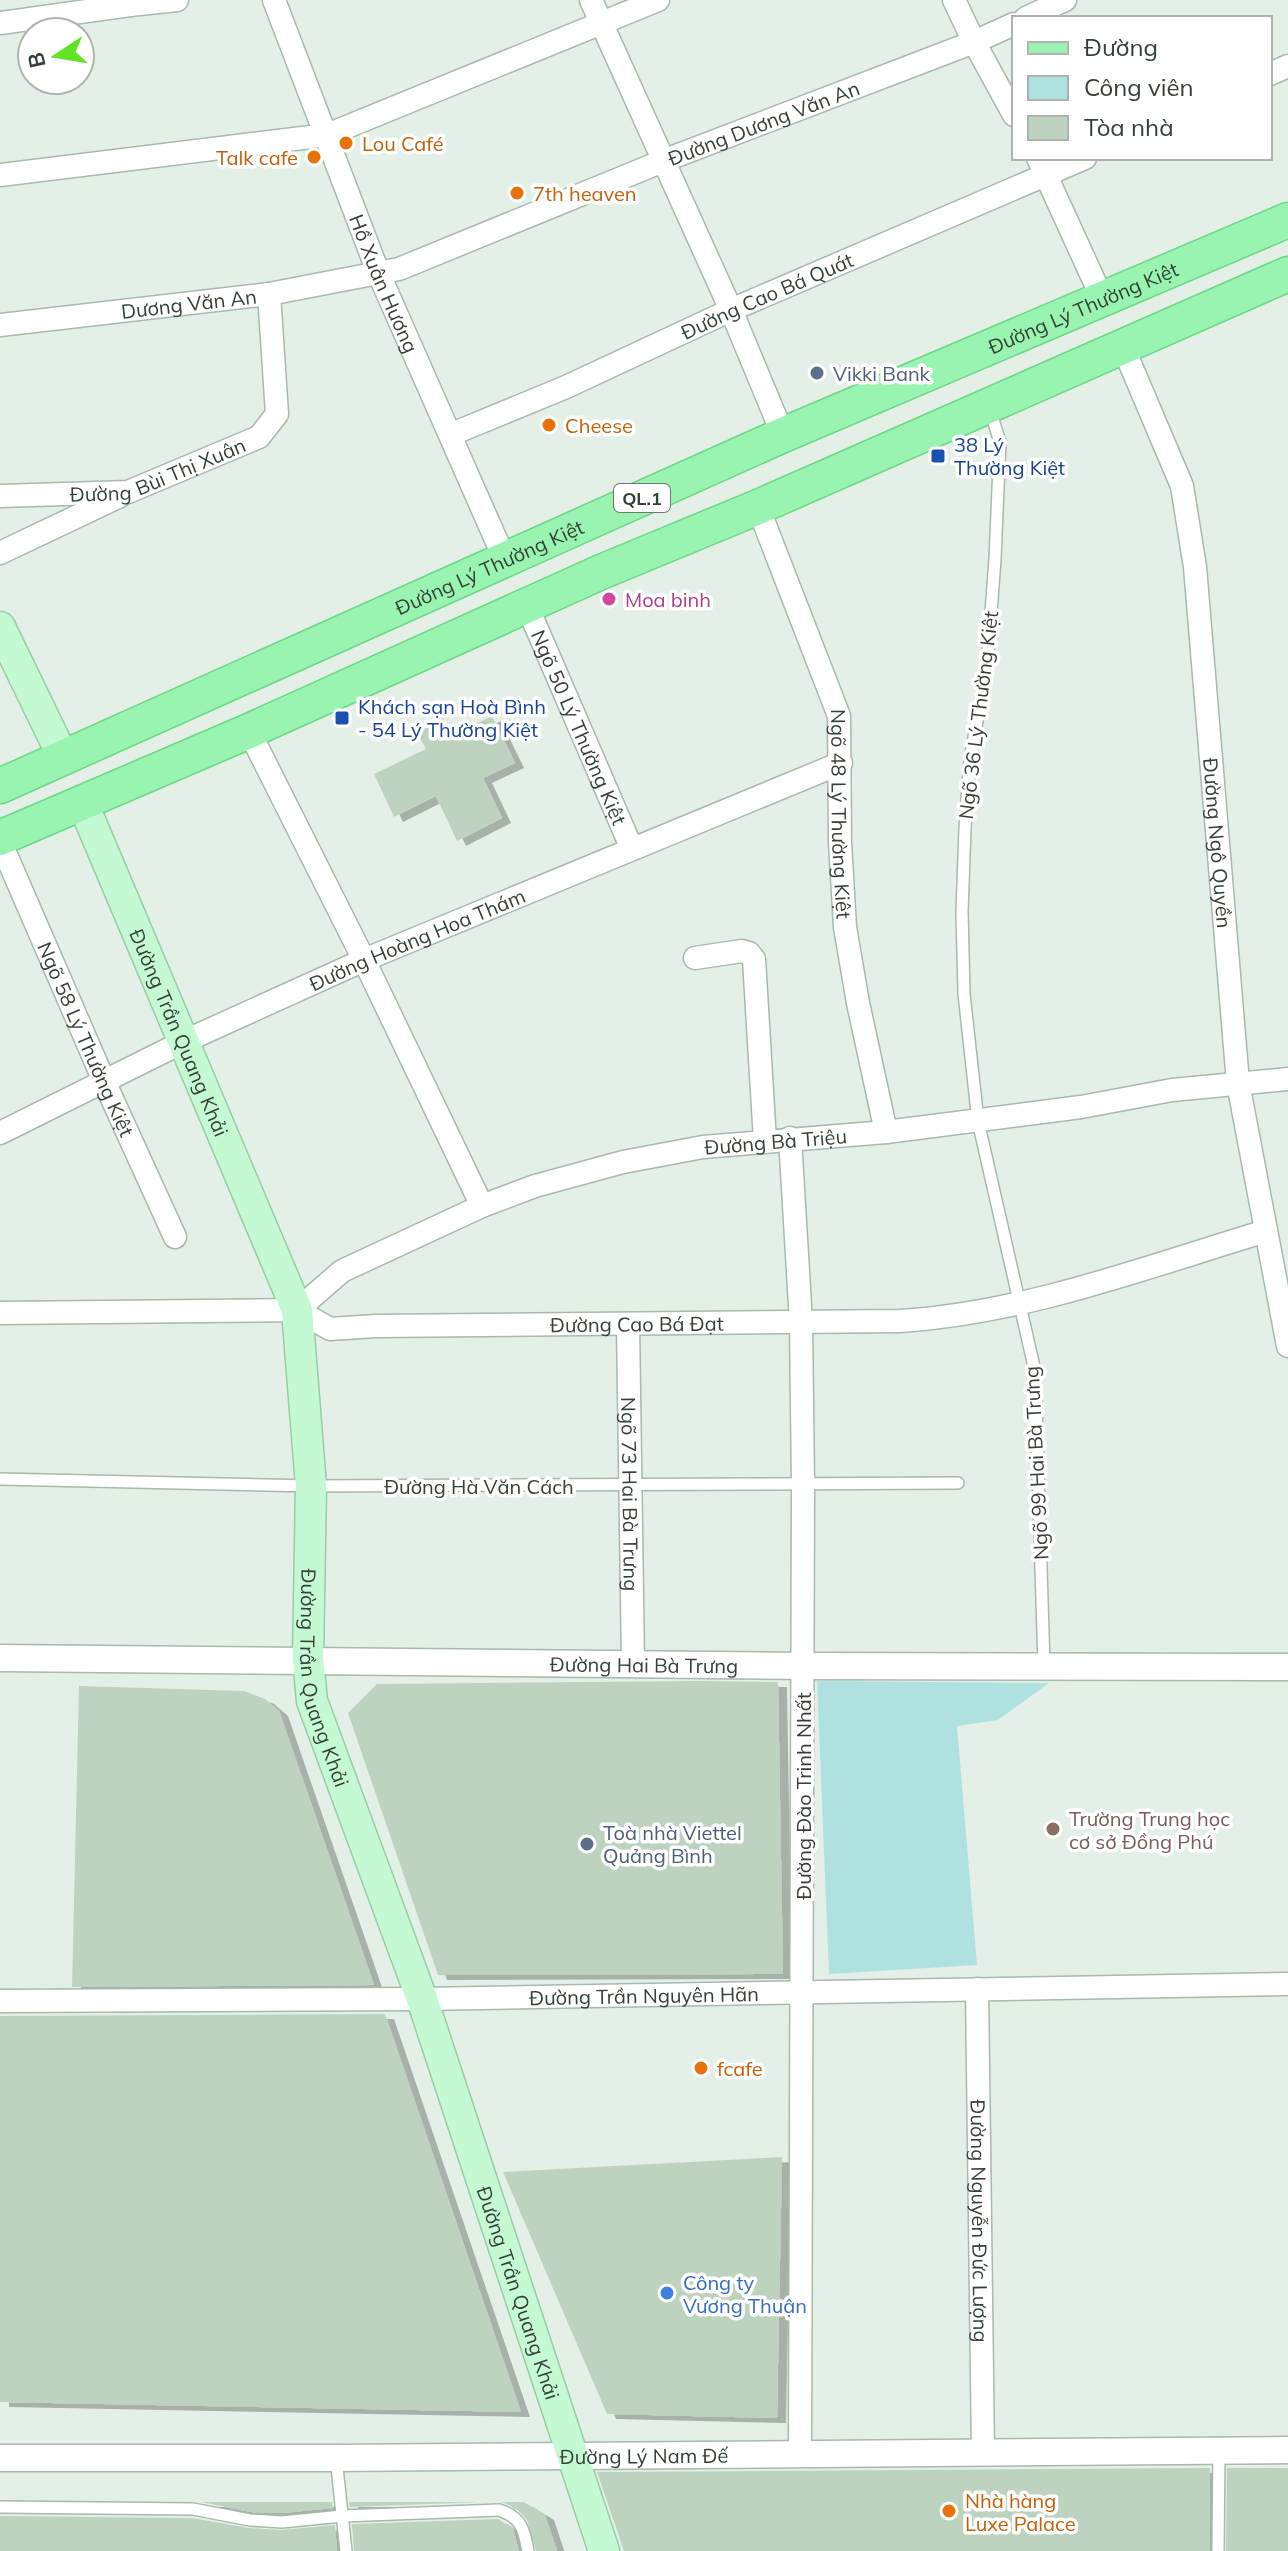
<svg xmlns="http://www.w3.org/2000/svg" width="1288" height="2551" font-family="Mulish,sans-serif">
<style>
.green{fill:#afe1e1}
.building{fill:#bdd3c0;filter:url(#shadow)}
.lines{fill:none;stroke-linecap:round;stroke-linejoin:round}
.service-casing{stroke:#a7baab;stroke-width:14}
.minor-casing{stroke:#a7baab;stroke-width:25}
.tertiary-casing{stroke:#a7baab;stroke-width:29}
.secondary-casing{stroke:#97cca6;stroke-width:33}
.primary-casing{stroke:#6ad785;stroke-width:37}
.service{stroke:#fff;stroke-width:11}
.minor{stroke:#fff;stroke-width:22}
.tertiary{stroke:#fff;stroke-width:26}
.secondary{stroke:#c5f9d4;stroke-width:30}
.primary{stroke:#98f4b0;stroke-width:34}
.food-dot{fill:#e8710a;stroke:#fff;stroke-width:3}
.service-dot{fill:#5c6f8a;stroke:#fff;stroke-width:3}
.transit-dot{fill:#1a4fb4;stroke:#fff;stroke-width:3}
.hotel-dot{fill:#d1479c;stroke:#fff;stroke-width:3}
.education-dot{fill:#8d6e63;stroke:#fff;stroke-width:3}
.shop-dot{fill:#3f7fe0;stroke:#fff;stroke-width:3}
.labels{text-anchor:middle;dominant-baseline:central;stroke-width:7;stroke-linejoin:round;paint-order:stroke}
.shield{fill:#fff;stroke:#717a72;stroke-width:2}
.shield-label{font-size:18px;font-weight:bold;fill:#344136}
.street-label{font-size:20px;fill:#344136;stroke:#fff}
.food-label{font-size:20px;fill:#c56008;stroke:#fff;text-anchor:start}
.service-label{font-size:20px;fill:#4e5e75;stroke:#fff;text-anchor:start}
.transit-label{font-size:20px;fill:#164399;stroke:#fff;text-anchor:start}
.hotel-label{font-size:20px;fill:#b23c85;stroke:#fff;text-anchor:start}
.education-label{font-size:20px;fill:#785e54;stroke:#fff;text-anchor:start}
.shop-label{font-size:20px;fill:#366cbe;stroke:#fff;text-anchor:start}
</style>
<defs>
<filter id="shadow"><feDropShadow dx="9" dy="5" stdDeviation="0" flood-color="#0004"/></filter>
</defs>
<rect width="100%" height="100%" fill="#e4f0e7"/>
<polygon class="green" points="817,1681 1049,1683 998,1720 957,1726 977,1965 829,1974"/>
<g class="building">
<polygon points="492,716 515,763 483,778 502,818 457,841 436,796 394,817 374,774 426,749 416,731 443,718 451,736"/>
<polygon points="698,1681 778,1682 783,1974 438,1975 348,1713 377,1684"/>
<polygon points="79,1686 244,1691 265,1699 279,1711 374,1985 72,1987"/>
<polygon points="385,2014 521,2412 0,2402 0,2016"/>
<polygon points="782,2157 777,2418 607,2414 503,2172"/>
<polygon points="1210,2468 1210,2551 624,2551 597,2472"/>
<polygon points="1227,2468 1288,2468 1288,2551 1226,2551"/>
<polygon points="201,2502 332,2502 333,2508 282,2513 251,2512"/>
<polygon points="349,2502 482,2502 350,2507"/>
<polygon points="502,2502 524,2502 545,2515 557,2551 536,2551 527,2520 517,2509"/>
<polygon points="0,2516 192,2518 249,2528 281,2530 335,2525 337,2551 0,2551"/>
<polygon points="498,2519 513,2529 519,2551 354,2551 352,2524"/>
</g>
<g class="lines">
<g class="service-casing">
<g id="service">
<polyline points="990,410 1000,442 995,559 987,667 970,759 965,828 962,912 964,994 978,1121 1035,1371 1044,1666"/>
<polyline points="0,1479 311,1486 958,1483"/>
<polyline points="336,2458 346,2551"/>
<path d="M 0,2507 L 193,2509 L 250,2520 L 282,2522 L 342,2516 L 499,2510 C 521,2517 524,2529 528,2551"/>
<polyline points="1218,2551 1219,2451"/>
</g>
</g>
<g class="minor-casing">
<g id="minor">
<path id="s1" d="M 274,0 L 378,272 L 505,560"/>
<polyline points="591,0 731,310 783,435"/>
<polyline points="954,0 974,42 1014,115"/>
<polyline points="118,1 130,5 177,0"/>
<polyline points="1026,18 1065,0"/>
<polyline points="0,23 130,5"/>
<polyline points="1270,74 1288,66"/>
<polyline points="1038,158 1102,298"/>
<polyline points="0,175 327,135 658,0"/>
<path id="s2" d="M 0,325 L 269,294 L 399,269 L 663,161 L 974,42 L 1014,24"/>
<path id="s3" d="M 1123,347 L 1182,486 L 1195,567 L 1238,1083 L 1288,1346"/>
<path id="s4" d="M 452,434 L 566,387 L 731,310 L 1085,158"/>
<path id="s5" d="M 0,496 L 128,492 L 259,437 L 277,414 L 269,294"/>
<path id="s6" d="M 758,507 L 839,716 L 840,842 L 845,927 L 858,1003 L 886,1132"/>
<polyline points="0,553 120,496"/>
<path id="s7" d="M 527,606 L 632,849"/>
<polyline points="249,731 364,960 482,1206"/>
<path id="s8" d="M 0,841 L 104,1081 L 175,1237"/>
<polyline points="695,958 742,951 749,953 754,959 765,1141"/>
<path id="s9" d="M 0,1133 L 183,1042 L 364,960 L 841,763"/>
<polyline points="790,1138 801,1322 803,1485 800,2454"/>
<path id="s10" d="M 297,1310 L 342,1271 L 482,1206 L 535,1186 L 623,1162 L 703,1147 L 886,1132 L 1081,1107 L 1172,1090 L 1288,1079"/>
<path id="s11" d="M 0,1313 L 297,1310 L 330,1329 L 376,1326 L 900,1321 C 1026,1313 1146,1267 1266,1231"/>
<path id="s12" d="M 628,1324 L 633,1664"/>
<path id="s13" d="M 977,1989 L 983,2453"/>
<path id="s14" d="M 0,2001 L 422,1999 L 1288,1984"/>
</g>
</g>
<g class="tertiary-casing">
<g id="tertiary">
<path id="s15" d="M 0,1658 L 804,1666 L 1288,1667"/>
<path id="s16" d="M 0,2458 L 336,2458 L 1288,2450"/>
</g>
</g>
<g class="secondary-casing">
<g id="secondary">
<polyline points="0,627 64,759"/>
<path id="s17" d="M 83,804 L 297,1310 L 311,1486 L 308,1659 L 312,1701 L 422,1999 L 604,2551"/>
</g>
</g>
<g class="primary-casing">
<g id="primary">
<path id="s18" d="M 0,786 L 783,435 L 1288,220"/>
<polyline points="0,838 249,731 601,572 758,507 1288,274"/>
</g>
</g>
<use href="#service" class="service"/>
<use href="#minor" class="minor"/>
<use href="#tertiary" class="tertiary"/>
<use href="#secondary" class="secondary"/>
<use href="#primary" class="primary"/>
</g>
<g class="food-dot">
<circle cx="346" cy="143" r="8"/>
<circle cx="314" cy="157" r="8"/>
<circle cx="517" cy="193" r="8"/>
<circle cx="549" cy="425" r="8"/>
<circle cx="701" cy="2068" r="8"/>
<circle cx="949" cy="2511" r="8"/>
</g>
<g class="service-dot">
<circle cx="817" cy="373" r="8"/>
<circle cx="587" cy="1844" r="8"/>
</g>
<g class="transit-dot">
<rect x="930" y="448" width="16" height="16" rx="4"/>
<rect x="334" y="710" width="16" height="16" rx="4"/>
</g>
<circle class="hotel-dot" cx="609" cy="599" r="8"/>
<circle class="education-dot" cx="1053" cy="1829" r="8"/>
<circle class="shop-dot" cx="667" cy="2293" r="8"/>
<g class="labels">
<rect class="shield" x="614" y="484" width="56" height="28" rx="6"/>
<g class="shield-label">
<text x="642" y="498">QL.1</text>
</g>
<g class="street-label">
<text stroke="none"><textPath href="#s2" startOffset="796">Đường Dương Văn An</textPath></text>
<text stroke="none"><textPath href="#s1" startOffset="304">Hồ Xuân Hương</textPath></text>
<text stroke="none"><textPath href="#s4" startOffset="344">Đường Cao Bá Quát</textPath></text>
<text stroke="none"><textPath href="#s2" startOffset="190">Dương Văn An</textPath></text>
<text stroke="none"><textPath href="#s18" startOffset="1184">Đường Lý Thường Kiệt</textPath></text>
<text stroke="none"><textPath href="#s5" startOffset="162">Đường Bùi Thị Xuân</textPath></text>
<text stroke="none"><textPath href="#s18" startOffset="536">Đường Lý Thường Kiệt</textPath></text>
<text transform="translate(978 715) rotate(-83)">Ngõ 36 Lý Thường Kiệt</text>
<text stroke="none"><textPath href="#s7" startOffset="132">Ngõ 50 Lý Thường Kiệt</textPath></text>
<text stroke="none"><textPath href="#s6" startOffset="322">Ngõ 48 Lý Thường Kiệt</textPath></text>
<text stroke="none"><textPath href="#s3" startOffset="510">Đường Ngô Quyền</textPath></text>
<text stroke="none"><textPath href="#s9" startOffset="460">Đường Hoàng Hoa Thám</textPath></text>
<text stroke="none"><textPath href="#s17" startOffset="248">Đường Trần Quang Khải</textPath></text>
<text stroke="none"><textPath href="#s8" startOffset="216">Ngõ 58 Lý Thường Kiệt</textPath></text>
<text stroke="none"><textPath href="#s10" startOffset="516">Đường Bà Triệu</textPath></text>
<text stroke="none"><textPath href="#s11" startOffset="642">Đường Cao Bá Đạt</textPath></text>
<text transform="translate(1036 1463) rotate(-93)">Ngõ 99 Hai Bà Trưng</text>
<text x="479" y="1486">Đường Hà Văn Cách</text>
<text stroke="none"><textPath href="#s12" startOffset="170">Ngõ 73 Hai Bà Trưng</textPath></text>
<text stroke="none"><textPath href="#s15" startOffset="644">Đường Hai Bà Trưng</textPath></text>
<text stroke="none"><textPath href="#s17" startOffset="920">Đường Trần Quang Khải</textPath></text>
<text transform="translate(803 1796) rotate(-90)">Đường Đào Trinh Nhất</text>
<text stroke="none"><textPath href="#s14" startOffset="644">Đường Trần Nguyên Hãn</textPath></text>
<text stroke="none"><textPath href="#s13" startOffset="232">Đường Nguyễn Đức Lượng</textPath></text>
<text stroke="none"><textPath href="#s17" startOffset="1568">Đường Trần Quang Khải</textPath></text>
<text stroke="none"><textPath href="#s16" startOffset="644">Đường Lý Nam Đế</textPath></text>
</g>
<g class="food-label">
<text x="362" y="143">Lou Café</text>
<text x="298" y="157" text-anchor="end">Talk cafe</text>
<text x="533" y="193">7th heaven</text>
<text x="565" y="425">Cheese</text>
<text x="717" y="2068">fcafe</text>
<text x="965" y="2500">Nhà hàng<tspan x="965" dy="23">Luxe Palace</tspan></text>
</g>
<g class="service-label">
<text x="833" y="373">Vikki Bank</text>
<text x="603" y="1832">Toà nhà Viettel<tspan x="603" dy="23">Quảng Bình</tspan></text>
</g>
<g class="transit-label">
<text x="954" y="444">38 Lý<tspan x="954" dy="23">Thường Kiệt</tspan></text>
<text x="358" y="706">Khách sạn Hoà Bình<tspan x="358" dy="23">- 54 Lý Thường Kiệt</tspan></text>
</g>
<g class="hotel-label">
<text x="625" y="599">Moa binh</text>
</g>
<g class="education-label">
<text x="1069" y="1818">Trường Trung học<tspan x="1069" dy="23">cơ sở Đồng Phú</tspan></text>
</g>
<g class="shop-label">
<text x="683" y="2282">Công ty<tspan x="683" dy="23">Vương Thuận</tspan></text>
</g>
</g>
<rect x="1012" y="16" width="260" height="144" fill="#ffffff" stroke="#aeb3af" stroke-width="2"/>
<rect x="1028" y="42" width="40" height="12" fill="#98f4b0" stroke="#aeb3af" stroke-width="2"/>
<text x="1084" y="56" font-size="24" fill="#344136">Đường</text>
<rect x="1028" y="76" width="40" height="24" fill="#afe1e1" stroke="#aeb3af" stroke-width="2"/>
<text x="1084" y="96" font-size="24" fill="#344136">Công viên</text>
<rect x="1028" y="116" width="40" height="24" fill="#bdd3c0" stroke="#aeb3af" stroke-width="2"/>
<text x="1084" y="136" font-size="24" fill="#344136">Tòa nhà</text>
<g transform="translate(56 56) rotate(258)"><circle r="38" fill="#ffffff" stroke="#aeb3af" stroke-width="2"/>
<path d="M0-6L14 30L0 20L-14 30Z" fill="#5fe525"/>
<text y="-12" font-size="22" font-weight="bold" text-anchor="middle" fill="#344136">B</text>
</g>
</svg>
